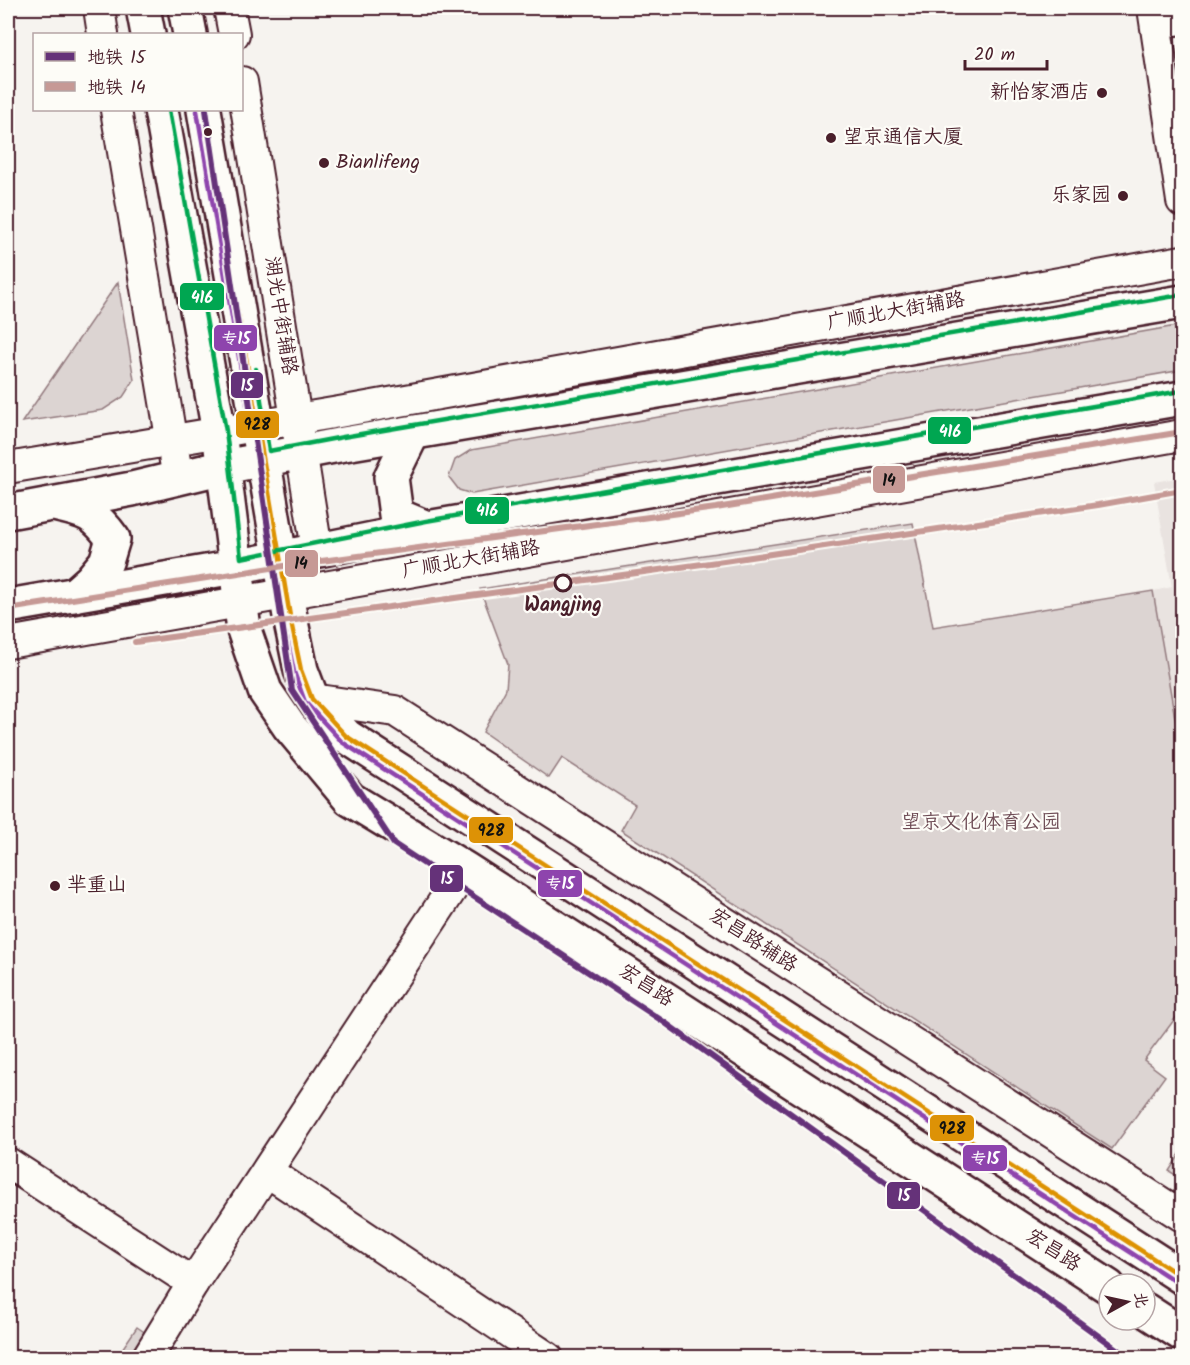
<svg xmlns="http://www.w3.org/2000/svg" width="1190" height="1365" font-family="Kalam,'LXGW WenKai TC',sans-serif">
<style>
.built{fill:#e9e3e0}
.green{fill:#dcd4d2;stroke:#937a7e;stroke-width:1.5}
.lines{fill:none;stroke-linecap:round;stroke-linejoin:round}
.minor-casing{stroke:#4a1f2b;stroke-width:34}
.major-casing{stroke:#4a1f2b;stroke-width:38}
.minor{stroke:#fdfcf7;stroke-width:30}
.major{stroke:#fdfcf7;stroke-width:33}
.bus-1-casing{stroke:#fdfcf7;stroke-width:9}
.bus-2-casing{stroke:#fdfcf7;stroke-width:9}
.bus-3-casing{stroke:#fdfcf7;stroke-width:9}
.bus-1{stroke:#dd9206;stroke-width:4.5}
.bus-2{stroke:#8e44ad;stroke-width:4.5}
.bus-3{stroke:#00a651;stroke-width:4.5}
.metro-1-casing{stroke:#fdfcf7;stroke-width:10}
.metro-2-casing{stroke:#fdfcf7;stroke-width:10}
.metro-1{stroke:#653279;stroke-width:6}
.metro-2{stroke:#c69995;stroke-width:6}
.poi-dot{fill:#4a1f2b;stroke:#fdfcf7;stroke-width:2}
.stop-dot{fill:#fdfcf7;stroke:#4a1f2b;stroke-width:3}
.labels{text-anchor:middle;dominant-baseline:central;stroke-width:4.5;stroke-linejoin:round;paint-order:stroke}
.poi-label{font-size:20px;fill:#4a1f2b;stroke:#fdfcf7;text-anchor:start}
.street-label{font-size:20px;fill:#4a1f2b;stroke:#fdfcf7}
.stop-label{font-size:20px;font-weight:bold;fill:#4a1f2b;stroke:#fdfcf7}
.park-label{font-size:20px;fill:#6e4c55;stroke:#fdfcf7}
.line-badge{stroke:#fdfcf7;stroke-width:2}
.badge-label{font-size:16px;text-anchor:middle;font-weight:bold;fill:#fff}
.pale-badge-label{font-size:16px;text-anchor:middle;font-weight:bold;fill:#111}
</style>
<rect width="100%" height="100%" fill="#f6f3ef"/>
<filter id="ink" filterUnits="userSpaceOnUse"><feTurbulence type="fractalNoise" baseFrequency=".0167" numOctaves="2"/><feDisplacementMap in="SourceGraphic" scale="12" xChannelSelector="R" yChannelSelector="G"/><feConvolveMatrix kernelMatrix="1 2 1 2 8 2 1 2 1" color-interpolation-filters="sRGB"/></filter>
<g filter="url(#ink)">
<polygon class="built" points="1182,477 1182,740 1179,741 1153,591 1172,587 1154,482"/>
<g class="green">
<polygon points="118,282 134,380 123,397 103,410 22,422"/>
<polygon points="1182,325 1182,370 472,494 459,490 449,477 455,460 471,450"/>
<polygon points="913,523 933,627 1153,591 1179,741 1182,741 1182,1019 1177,1016 1144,1060 1165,1076 1112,1149 621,830 635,805 562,758 549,778 483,732 506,689 508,664 480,589"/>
<polygon points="1182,1151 1182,1179 1169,1171"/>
<polygon points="137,1327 181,1357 116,1358"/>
</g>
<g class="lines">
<g class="minor-casing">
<g id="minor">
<polyline points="99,8 103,34"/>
<polyline points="229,8 234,34"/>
<polyline points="1153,8 1182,201"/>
<polyline points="1156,23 1182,19"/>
<polyline points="242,82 317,550"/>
<polyline points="116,110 178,479"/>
<polyline points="8,468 339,412 1182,261"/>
<polyline points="8,643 1182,435"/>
<polyline points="312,699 395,711 1182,1216"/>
<polyline points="8,1163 193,1283 465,869"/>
<polyline points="268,1172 548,1358"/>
<polyline points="147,1358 193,1283"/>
</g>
</g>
<g class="major-casing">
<g id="major">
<polyline points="143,8 148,34"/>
<polyline points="185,8 190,34"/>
<polyline points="161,110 219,432 244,630 265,691 289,726 350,799 465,869 1109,1287"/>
<polyline points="204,110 291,622 301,670 312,699 346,736 1182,1277"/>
<polyline points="412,434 391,477 396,515 427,528"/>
<path d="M 54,504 C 85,511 94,512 113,539 L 106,562 L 91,580 L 74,595"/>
<polyline points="8,512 132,489 224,467 344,444 1182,302"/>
<polyline points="8,606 235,567 427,528 1182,398"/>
<polyline points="1145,1310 1182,1334"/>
</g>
</g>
<use href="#minor" class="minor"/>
<use href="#major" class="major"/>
<g class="bus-1-casing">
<polyline id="bus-1" points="204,110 291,622 301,670 312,699 346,736 1182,1277"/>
</g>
<g class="bus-2-casing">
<polyline id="bus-2" points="197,111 284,623 294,672 305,702 342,742 1178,1283"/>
</g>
<g class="bus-3-casing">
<g id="bus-3">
<polyline points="169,110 226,431 241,558 426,521 1181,391"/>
<polyline points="256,369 269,451 343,437 1181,295"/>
</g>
</g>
<use href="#bus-1" class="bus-1"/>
<use href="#bus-2" class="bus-2"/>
<use href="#bus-3" class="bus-3"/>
<g class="metro-1-casing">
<polyline id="metro-1" points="206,110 292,690 394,844 664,1022 1129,1358"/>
</g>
<g class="metro-2-casing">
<g id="metro-2">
<polyline points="8,609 284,566 716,508 1182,432"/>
<polyline points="135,642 724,561 1098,505 1182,490"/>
</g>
</g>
<use href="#metro-1" class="metro-1"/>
<use href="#metro-2" class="metro-2"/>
</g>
</g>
<g class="poi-dot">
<circle cx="1102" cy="93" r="6"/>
<circle cx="208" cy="132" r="5"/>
<circle cx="831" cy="138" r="6"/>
<circle cx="324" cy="163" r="6"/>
<circle cx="1123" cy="196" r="6"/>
<circle cx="55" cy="886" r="6"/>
</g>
<circle class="stop-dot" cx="563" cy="583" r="8"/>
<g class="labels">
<g class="poi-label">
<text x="1090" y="93" text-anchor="end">新怡家酒店</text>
<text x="843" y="138">望京通信大厦</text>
<text x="336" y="163">Bianlifeng</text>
<text x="1111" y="196" text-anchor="end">乐家园</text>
<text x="67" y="886">芈重山</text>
</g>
<g class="street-label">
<text transform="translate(896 312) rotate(-10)">广顺北大街辅路</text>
<text transform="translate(280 316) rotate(81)">湖光中街辅路</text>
<text transform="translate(471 560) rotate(-10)">广顺北大街辅路</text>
<text transform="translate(753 941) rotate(33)">宏昌路辅路</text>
<text transform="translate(646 986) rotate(33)">宏昌路</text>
<text transform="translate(1053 1251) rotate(33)">宏昌路</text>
</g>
<g class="stop-label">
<text x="563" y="606">Wangjing</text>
</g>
<g class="park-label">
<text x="981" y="823">望京文化体育公园</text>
</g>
</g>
<g class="line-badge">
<rect x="179" y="282" width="46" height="29" rx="6" fill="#00a651"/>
<rect x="213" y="324" width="45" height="28" rx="6" fill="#8e44ad"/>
<rect x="230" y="371" width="34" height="28" rx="6" fill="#653279"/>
<rect x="235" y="410" width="45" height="29" rx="6" fill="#dd9206"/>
<rect x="927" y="416" width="45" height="29" rx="6" fill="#00a651"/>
<rect x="872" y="465" width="34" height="29" rx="6" fill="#c69995"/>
<rect x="464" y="496" width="46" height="29" rx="6" fill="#00a651"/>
<rect x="284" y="549" width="35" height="29" rx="6" fill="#c69995"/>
<rect x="468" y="816" width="46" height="28" rx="6" fill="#dd9206"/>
<rect x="429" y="864" width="35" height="29" rx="6" fill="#653279"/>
<rect x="537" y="869" width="46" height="29" rx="6" fill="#8e44ad"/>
<rect x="929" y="1114" width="46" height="28" rx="6" fill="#dd9206"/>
<rect x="962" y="1144" width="46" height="28" rx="6" fill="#8e44ad"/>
<rect x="886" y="1181" width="35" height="29" rx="6" fill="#653279"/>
</g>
<g class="badge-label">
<text x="202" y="303">416</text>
<text x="236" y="344">专15</text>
<text x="247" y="391">15</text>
<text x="950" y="437">416</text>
<text x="487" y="516">416</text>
<text x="447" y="884">15</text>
<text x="560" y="889">专15</text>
<text x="985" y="1164">专15</text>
<text x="904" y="1201">15</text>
</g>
<g class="pale-badge-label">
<text x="257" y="430">928</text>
<text x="889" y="486">14</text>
<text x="301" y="569">14</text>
<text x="491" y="836">928</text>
<text x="952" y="1134">928</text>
</g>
<rect width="1190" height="1365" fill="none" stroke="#fdfcf7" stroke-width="30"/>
<rect x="15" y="15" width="1160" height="1335" fill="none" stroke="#4a1f2b" stroke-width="2" filter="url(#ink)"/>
<rect x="33" y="33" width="210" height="78" fill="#fdfcf7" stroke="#b5a4a5" stroke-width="1.5"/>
<rect x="45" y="52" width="30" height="9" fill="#653279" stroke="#b5a4a5" stroke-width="1.5"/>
<text x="87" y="63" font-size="18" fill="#4a1f2b">地铁 15</text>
<rect x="45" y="82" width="30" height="9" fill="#c69995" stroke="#b5a4a5" stroke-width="1.5"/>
<text x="87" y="93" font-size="18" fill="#4a1f2b">地铁 14</text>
<g transform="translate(1127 1302) rotate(82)"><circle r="28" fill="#fdfcf7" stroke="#b5a4a5" stroke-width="1.5"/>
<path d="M0-4.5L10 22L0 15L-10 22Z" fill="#4a1f2b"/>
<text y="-9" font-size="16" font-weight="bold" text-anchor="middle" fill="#4a1f2b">北</text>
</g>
<path d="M965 60v9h82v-9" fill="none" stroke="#4a1f2b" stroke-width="3"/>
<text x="974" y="60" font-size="18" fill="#4a1f2b" stroke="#fdfcf7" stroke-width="4.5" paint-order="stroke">20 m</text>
</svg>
